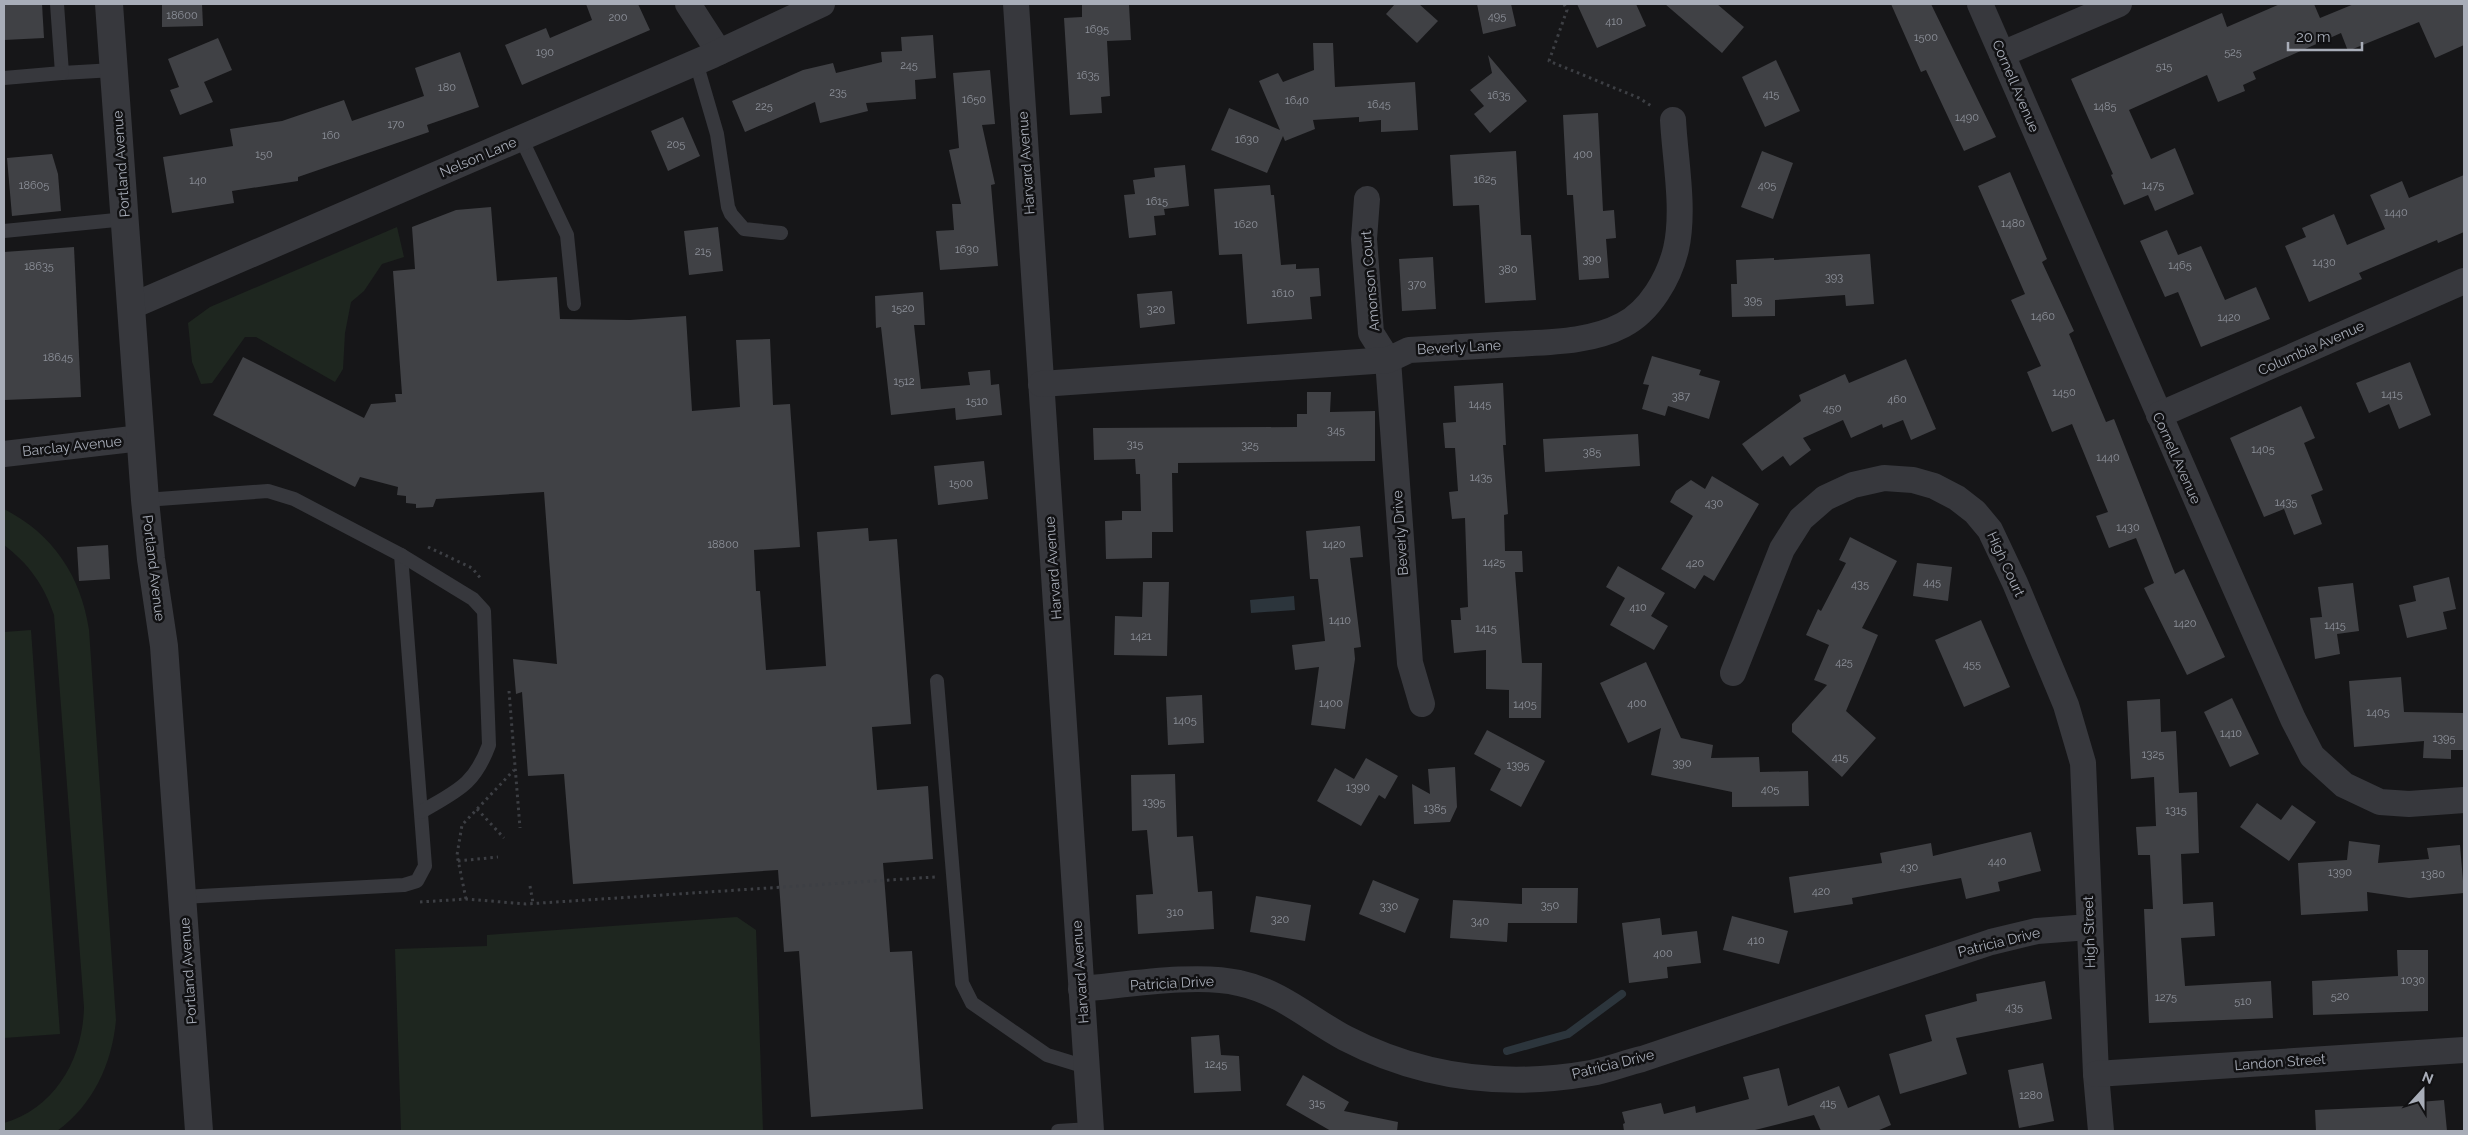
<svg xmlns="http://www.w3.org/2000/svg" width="2468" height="1135" font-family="Raleway,sans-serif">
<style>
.green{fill:#1e261f}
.water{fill:#2c353c}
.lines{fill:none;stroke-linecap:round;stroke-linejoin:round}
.stream{stroke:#2c353c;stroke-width:8}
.building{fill:#404145}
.path{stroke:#3d3f44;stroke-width:3;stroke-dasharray:2.5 4;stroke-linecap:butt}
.service{stroke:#37383d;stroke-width:14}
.minor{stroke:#37383d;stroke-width:26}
.tertiary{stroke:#37383d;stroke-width:28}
.labels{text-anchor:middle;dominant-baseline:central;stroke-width:5;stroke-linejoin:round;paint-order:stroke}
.number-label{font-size:11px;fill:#8e929b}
.street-label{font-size:14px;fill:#a8adb8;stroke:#111113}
</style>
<rect width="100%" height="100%" fill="#161618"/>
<g class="green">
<polygon points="397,227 404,257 382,264 364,291 351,302 345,333 343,369 335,382 256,337 245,337 212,383 201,384 192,362 188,323 210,307"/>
<path d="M 4,509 C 53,534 81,576 89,630 L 116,1020 C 112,1064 93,1105 57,1131 L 4,1131 L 4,1123 C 56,1108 83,1058 84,1007 L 54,615 C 44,585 29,564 4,545 Z"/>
<polygon points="31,630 60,1034 4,1038 4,632"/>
<polygon points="737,917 756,930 763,1131 401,1131 395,949 487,946 487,935"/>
</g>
<polygon class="water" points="1294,596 1295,610 1251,613 1250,600"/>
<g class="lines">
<polyline class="stream" points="1507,1051 1568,1034 1622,994"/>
</g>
<g class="building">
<polygon points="4,4 42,4 44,38 4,40"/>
<polygon points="162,4 202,4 203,26 162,27"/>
<polygon points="586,4 638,4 650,30 522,85 505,45 546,28 550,38 592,20"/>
<polygon points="1082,4 1129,5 1131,40 1107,41 1110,96 1101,97 1102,113 1070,115 1064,18 1082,17"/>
<polygon points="1395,4 1419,4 1438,21 1417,43 1386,14"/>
<polygon points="1477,4 1511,4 1516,26 1483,34"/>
<polygon points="1577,4 1636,4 1646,26 1597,48"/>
<polygon points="1665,4 1717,4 1744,27 1722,53"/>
<polygon points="1891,4 1931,4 1996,137 1964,151 1926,70 1921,72"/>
<polygon points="2280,4 2314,4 2320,18 2354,4 2464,4 2464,45 2435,58 2419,22 2348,51 2341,33 2253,72 2256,79 2243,85 2245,91 2218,102 2207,75 2129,110 2151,159 2175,148 2194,194 2155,211 2148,195 2124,205 2111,175 2113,174 2071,79 2222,13 2227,27"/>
<polygon points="933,35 936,78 915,80 916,99 866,103 868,111 820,123 815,102 745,132 732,101 803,70 833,63 836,73 882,62 881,52 902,51 901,37"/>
<polygon points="218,38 232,70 204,82 213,102 180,115 170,90 179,87 168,59"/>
<polygon points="1313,43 1333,43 1335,87 1415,82 1418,130 1381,132 1381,120 1359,122 1359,117 1313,120 1315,129 1285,141 1283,136 1267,173 1211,150 1229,108 1280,130 1259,81 1278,73 1283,82 1314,70"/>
<polygon points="460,52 479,107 427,125 429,132 298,177 298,181 232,191 234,203 172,213 163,157 233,146 230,129 282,121 344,100 352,121 424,96 415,68"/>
<polygon points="1488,55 1527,101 1490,133 1474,114 1484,106 1470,90 1492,73"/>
<polygon points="1776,60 1800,111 1765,127 1742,77"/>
<polygon points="990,70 995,124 982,125 995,184 991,185 998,266 940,270 936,231 954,230 952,204 961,204 949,150 959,148 953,73"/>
<polygon points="1598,113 1603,211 1614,210 1616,238 1606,239 1609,278 1579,280 1573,195 1567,195 1563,115"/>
<polygon points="683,117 700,156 668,171 651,131"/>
<polygon points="1516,151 1521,235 1531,235 1536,300 1485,303 1479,205 1453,206 1450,155"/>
<polygon points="1762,151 1793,163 1773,219 1741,207"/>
<polygon points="52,154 58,174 61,211 12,216 7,158"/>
<polygon points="1185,165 1189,206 1164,209 1165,215 1154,216 1156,235 1129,238 1124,195 1135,194 1133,180 1155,177 1154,168"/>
<polygon points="2010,172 2047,259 2042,262 2074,331 2069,334 2106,422 2114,419 2175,574 2184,569 2225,657 2187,675 2144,588 2154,583 2136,538 2109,548 2096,516 2108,512 2072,424 2052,432 2027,372 2041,366 2011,300 2025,294 1978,186"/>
<polygon points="2464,175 2464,232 2438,243 2437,240 2359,273 2362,279 2309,302 2285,246 2306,237 2302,228 2334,214 2347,245 2385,229 2370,195 2402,181 2409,198"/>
<polygon points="1270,185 1271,195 1274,195 1281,265 1296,264 1296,269 1319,268 1321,296 1310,297 1312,319 1247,324 1242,254 1219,255 1214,189"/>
<polygon points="491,207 497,281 557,277 560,319 630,320 686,316 692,411 740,407 736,340 770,339 773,405 790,404 800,547 754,550 756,591 760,591 766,670 826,666 817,532 868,528 869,541 897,539 911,724 872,727 877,790 928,786 933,859 883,863 890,952 912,951 923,1109 811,1117 799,951 784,952 778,870 573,884 564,774 528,776 522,692 516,694 513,659 557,664 544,492 436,499 433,507 416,508 416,504 406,503 406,496 397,495 398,487 360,477 355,487 213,415 243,357 364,418 371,404 396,402 395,394 402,394 393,271 415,269 412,227 456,210"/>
<polygon points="718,227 723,271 689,275 684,231"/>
<polygon points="2167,230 2178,255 2201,246 2225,300 2256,287 2270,319 2201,347 2178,292 2165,297 2140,241"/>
<polygon points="74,247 81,397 4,400 4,252"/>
<polygon points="1870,254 1874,304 1846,306 1845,295 1775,300 1775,316 1732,317 1731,284 1737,284 1736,260 1774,258 1774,260"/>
<polygon points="1433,257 1436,309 1402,311 1399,259"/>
<polygon points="1172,291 1175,324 1140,328 1137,294"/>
<polygon points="923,292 925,325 914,325 921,389 970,385 968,372 990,370 991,385 999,384 1002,415 956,420 955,408 891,415 881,327 876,328 875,296"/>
<polygon points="1652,356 1701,370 1699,375 1720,381 1709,419 1668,406 1665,416 1642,409 1649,385 1643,384"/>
<polygon points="1906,359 1936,429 1911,440 1903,420 1883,428 1882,424 1851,438 1843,420 1803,438 1811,450 1790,466 1783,456 1762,471 1742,444 1801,401 1799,395 1845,374 1849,383"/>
<polygon points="2410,362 2431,415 2399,429 2389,404 2369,413 2356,383"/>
<polygon points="1503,383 1506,445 1503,445 1508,514 1504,515 1505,551 1522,551 1523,572 1515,572 1522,663 1542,663 1541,718 1509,718 1509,690 1486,689 1486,650 1454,653 1451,620 1461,620 1460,608 1468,607 1465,518 1452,519 1449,492 1458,491 1455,448 1445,448 1443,423 1456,422 1454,386"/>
<polygon points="1307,392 1331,392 1330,412 1375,411 1375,461 1178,463 1178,473 1172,473 1173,532 1152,532 1152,558 1106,559 1105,521 1122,520 1122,511 1141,511 1140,474 1136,474 1135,459 1094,460 1093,428 1297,427 1297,414 1307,414"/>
<polygon points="2301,406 2315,438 2304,443 2323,490 2311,495 2322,524 2294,535 2284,509 2264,517 2230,438"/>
<polygon points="1638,434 1640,466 1545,472 1543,439"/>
<polygon points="984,461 988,499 938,505 934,466"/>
<polygon points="1712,476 1759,504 1714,581 1704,575 1695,589 1661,569 1693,516 1670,502 1676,491 1691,480 1705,489"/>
<polygon points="1360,526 1363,557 1350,558 1361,647 1354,648 1355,659 1345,729 1311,725 1319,667 1295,670 1292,645 1325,641 1318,579 1310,579 1306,531"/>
<polygon points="1850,537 1897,561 1862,628 1878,635 1846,711 1876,738 1842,777 1792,732 1792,724 1827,685 1814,680 1829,645 1806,635 1818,609 1821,611 1846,563 1839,560"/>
<polygon points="108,545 110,579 79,581 77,547"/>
<polygon points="1917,563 1952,567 1948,601 1913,596"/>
<polygon points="1618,566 1665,593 1651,616 1668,626 1654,650 1610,625 1625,598 1606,587"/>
<polygon points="2449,577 2456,609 2443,612 2447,629 2407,638 2399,605 2416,601 2413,586"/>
<polygon points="1143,582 1169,582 1167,656 1114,655 1115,616 1142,617"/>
<polygon points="2353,583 2359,631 2337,634 2340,654 2315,659 2310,618 2322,617 2318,587"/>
<polygon points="1981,620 2010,687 1964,707 1935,640"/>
<polygon points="1646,662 1681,738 1713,745 1711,758 1759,757 1760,772 1808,771 1809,806 1732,807 1732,792 1651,775 1661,728 1628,743 1600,683"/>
<polygon points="2401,677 2404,712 2464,713 2464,750 2451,750 2451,759 2423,758 2424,741 2354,747 2349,681"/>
<polygon points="1202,695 1204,743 1168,745 1166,697"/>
<polygon points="2232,698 2259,754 2230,767 2204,712"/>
<polygon points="2160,699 2161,732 2176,731 2179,793 2197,792 2199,853 2181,854 2183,904 2213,902 2215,936 2181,938 2185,986 2271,981 2273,1018 2149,1023 2144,909 2153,909 2150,855 2138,855 2136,827 2156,826 2154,777 2131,779 2127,701"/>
<polygon points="1487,730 1545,761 1521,807 1490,790 1501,769 1474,754"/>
<polygon points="1366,758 1398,776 1385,799 1379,795 1361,826 1317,801 1335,768 1354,779"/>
<polygon points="1455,767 1457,807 1450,822 1414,824 1412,784 1430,794 1428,769"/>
<polygon points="1175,774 1177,837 1193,836 1198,892 1212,891 1214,929 1138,934 1136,895 1153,894 1147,830 1132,831 1131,775"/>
<polygon points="2257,803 2281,820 2292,805 2316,822 2289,861 2240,827"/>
<polygon points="2031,832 2041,871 1998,882 2000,891 1966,899 1961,878 1852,898 1853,904 1794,913 1789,877 1882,863 1880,853 1931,843 1933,856"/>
<polygon points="2349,841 2380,845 2378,863 2429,859 2427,848 2460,845 2464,893 2409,898 2367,892 2368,911 2301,915 2298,863 2347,860"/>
<polygon points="1373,880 1419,899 1405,933 1359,914"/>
<polygon points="1522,888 1578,888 1577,923 1508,923 1507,942 1450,938 1453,900 1522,904"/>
<polygon points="1256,896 1311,905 1305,941 1250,932"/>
<polygon points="1732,916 1788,931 1779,964 1723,950"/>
<polygon points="1660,918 1662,935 1697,931 1701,963 1667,967 1668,978 1629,983 1622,923"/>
<polygon points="2397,950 2428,950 2428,1011 2313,1015 2312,981 2398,976"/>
<polygon points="2045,981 2052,1019 1956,1038 1967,1074 1900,1094 1889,1054 1932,1041 1925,1015 1977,1001 1976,994"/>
<polygon points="1219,1035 1221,1055 1239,1056 1241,1091 1194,1093 1191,1037"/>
<polygon points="2043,1063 2054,1121 2019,1128 2008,1070"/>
<polygon points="1779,1068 1788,1106 1839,1086 1848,1108 1879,1095 1891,1125 1877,1131 1821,1131 1814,1115 1751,1131 1624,1131 1623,1124 1625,1123 1622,1112 1661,1103 1664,1114 1695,1106 1696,1113 1749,1099 1743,1077"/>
<polygon points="1303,1075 1349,1102 1344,1111 1398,1122 1397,1131 1331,1131 1286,1105"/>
<polygon points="2444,1100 2447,1131 2316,1131 2315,1110 2407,1106 2407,1103"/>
</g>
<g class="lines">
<g class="path">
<polyline points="1564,4 1567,10 1549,61 1639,98 1653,107"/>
<polyline points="428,547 472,568 482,580"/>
<polyline points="509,691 520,828"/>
<polyline points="477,809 504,838"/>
<polyline points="458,861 498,857"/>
<polyline points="530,886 533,903"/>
<polyline points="466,899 457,855 462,825 514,770"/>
<polyline points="420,902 466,899 526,904 935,877"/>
</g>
<g class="service">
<polyline points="57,4 62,73 114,70"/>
<polyline points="696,62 717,134 728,207 731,214 744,229 781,233"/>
<polyline points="4,78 62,73"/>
<polyline points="521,138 567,235 574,304"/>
<polyline points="4,231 126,219"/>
<polyline points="145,500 268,491 294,499 401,555 425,866 417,881 404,885 182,897"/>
<path d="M 401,555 L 473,599 L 484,611 L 489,745 C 474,786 456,791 421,812"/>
<polyline points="937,681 962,983 972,1003 1047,1055 1086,1067"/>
<polyline points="1058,1131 1091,1129"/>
</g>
<g class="minor">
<polyline points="688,4 719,52"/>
<polyline points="1016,4 1091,1131"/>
<polyline points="1980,4 2226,567 2293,719 2312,756 2344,785 2380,802 2409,804 2464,800"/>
<polyline points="2002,54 2119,4"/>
<polyline points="1367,199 1364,239 1371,333 1388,360 1410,663 1422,704"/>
<polyline points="132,306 713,55 822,4"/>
<path d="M 1041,384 L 1388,360 L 1409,350 C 1444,348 1480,346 1515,344 C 1551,342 1591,342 1623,325 C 1650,311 1669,278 1676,249 C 1685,210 1675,159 1673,120"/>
<polyline points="2159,415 2464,281"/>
<polyline points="4,454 141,438"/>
<polyline points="1733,673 1782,549 1801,519 1825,498 1853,485 1884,478 1913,480 1934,486 1957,498 1975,512 1990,530 2015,583 2066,705 2083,763 2096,1074 2101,1131"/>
<path d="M 1081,989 C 1126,985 1197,973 1239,983 C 1281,992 1308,1018 1345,1038 C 1422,1078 1506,1088 1591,1073 C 1608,1070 1625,1063 1642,1059 L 1991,942 L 2037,931 L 2089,927"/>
<polyline points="2096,1074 2464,1050"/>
</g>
<polyline class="tertiary" points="109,4 145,500 151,559 164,646 199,1131"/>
</g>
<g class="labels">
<g class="number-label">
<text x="182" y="15">18600</text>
<text x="1497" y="16">495</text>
<text x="618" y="17">200</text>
<text x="1614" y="21">410</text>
<text x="1097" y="29">1695</text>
<text x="1926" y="37">1500</text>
<text x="545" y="52">190</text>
<text x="2233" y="52">525</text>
<text x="909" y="65">245</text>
<text x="2164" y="66">515</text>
<text x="1088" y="75">1635</text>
<text x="447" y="87">180</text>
<text x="838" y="92">235</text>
<text x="1771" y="94">415</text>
<text x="1499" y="95">1635</text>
<text x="974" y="99">1650</text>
<text x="1297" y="100">1640</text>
<text x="1379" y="104">1645</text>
<text x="764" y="106">225</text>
<text x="2105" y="106">1485</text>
<text x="1967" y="117">1490</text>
<text x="396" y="124">170</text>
<text x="331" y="135">160</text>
<text x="1247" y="139">1630</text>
<text x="676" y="144">205</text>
<text x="264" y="154">150</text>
<text x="1583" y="154">400</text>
<text x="1485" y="179">1625</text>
<text x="198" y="180">140</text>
<text x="34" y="185">18605</text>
<text x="1767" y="185">405</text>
<text x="2153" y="185">1475</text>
<text x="1157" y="201">1615</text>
<text x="2396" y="212">1440</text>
<text x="2013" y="223">1480</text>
<text x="1246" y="224">1620</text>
<text x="967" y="249">1630</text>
<text x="703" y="251">215</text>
<text x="1592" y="259">390</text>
<text x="2324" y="262">1430</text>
<text x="2180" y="265">1465</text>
<text x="39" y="266">18635</text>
<text x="1508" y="269">380</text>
<text x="1834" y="277">393</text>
<text x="1417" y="284">370</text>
<text x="1283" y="293">1610</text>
<text x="1753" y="300">395</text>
<text x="903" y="308">1520</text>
<text x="1156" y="309">320</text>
<text x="2043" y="316">1460</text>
<text x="2229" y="317">1420</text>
<text x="58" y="357">18645</text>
<text x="904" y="381">1512</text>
<text x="2064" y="392">1450</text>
<text x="2392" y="394">1415</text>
<text x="1681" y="396">387</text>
<text x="1897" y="399">460</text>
<text x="977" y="401">1510</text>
<text x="1480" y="404">1445</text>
<text x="1832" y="408">450</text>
<text x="1336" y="430">345</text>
<text x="1135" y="444">315</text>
<text x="1250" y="445">325</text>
<text x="2263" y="449">1405</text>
<text x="1592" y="452">385</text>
<text x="2108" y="457">1440</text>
<text x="1481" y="477">1435</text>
<text x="961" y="483">1500</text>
<text x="2286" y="502">1435</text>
<text x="1714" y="503">430</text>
<text x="2128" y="527">1430</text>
<text x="723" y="544">18800</text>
<text x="1334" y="544">1420</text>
<text x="1494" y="562">1425</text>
<text x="1695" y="563">420</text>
<text x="1932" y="582">445</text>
<text x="1860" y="584">435</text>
<text x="1638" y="607">410</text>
<text x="1340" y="620">1410</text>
<text x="2185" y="623">1420</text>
<text x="2335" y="625">1415</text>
<text x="1486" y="628">1415</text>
<text x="1141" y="636">1421</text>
<text x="1844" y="662">425</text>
<text x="1972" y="664">455</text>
<text x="1331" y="703">1400</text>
<text x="1637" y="703">400</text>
<text x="1525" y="704">1405</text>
<text x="2378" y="712">1405</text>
<text x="1185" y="720">1405</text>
<text x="2231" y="733">1410</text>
<text x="2444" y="738">1395</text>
<text x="2153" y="754">1325</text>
<text x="1840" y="757">415</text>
<text x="1682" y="763">390</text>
<text x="1518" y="765">1395</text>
<text x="1358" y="787">1390</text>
<text x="1770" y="789">405</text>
<text x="1154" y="802">1395</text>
<text x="1435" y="808">1385</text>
<text x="2176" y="810">1315</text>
<text x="1997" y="861">440</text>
<text x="1909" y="867">430</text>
<text x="2340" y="872">1390</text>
<text x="2433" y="874">1380</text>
<text x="1821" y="891">420</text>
<text x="1550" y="905">350</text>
<text x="1389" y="906">330</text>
<text x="1175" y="912">310</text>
<text x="1280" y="919">320</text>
<text x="1480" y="921">340</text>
<text x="1756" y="940">410</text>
<text x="1663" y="953">400</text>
<text x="2413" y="980">1030</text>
<text x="2340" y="996">520</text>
<text x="2166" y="997">1275</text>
<text x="2243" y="1001">510</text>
<text x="2014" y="1007">435</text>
<text x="1216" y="1064">1245</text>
<text x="2031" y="1095">1280</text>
<text x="1317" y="1103">315</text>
<text x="1828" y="1103">415</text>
</g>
<g class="street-label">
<text transform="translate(2016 86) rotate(67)">Cornell Avenue</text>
<text transform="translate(478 157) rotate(-23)">Nelson Lane</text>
<text transform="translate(1026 163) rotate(-94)">Harvard Avenue</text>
<text transform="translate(121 164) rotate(-94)">Portland Avenue</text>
<text transform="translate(1370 281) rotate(-95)">Amonson Court</text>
<text transform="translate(1459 347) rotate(-3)">Beverly Lane</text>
<text transform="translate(2311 348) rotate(-24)">Columbia Avenue</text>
<text transform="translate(72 446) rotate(-6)">Barclay Avenue</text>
<text transform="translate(2177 458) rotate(66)">Cornell Avenue</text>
<text transform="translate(1400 533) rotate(-94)">Beverly Drive</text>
<text transform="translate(2006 564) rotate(65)">High Court</text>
<text transform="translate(154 568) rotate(83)">Portland Avenue</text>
<text transform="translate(1053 568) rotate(-94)">Harvard Avenue</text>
<text transform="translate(2089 932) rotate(-92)">High Street</text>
<text transform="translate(1999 942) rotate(-14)">Patricia Drive</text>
<text transform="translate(188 971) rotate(-94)">Portland Avenue</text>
<text transform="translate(1080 972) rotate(-94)">Harvard Avenue</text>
<text transform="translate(1172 983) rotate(-3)">Patricia Drive</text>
<text transform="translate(2280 1062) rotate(-4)">Landon Street</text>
<text transform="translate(1613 1064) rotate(-14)">Patricia Drive</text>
</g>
</g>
<rect width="2468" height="1135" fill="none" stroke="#a8adb8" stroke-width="10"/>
<g transform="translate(2423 1090) rotate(21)" stroke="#111113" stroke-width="4" paint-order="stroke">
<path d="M0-4L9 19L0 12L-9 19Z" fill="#a8adb8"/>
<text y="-8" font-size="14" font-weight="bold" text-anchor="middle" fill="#a8adb8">N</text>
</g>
<path d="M2288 42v8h74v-8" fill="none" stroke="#a8adb8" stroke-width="2.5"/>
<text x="2296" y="42" font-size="15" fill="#a8adb8" stroke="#111113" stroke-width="4" paint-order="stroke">20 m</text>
</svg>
